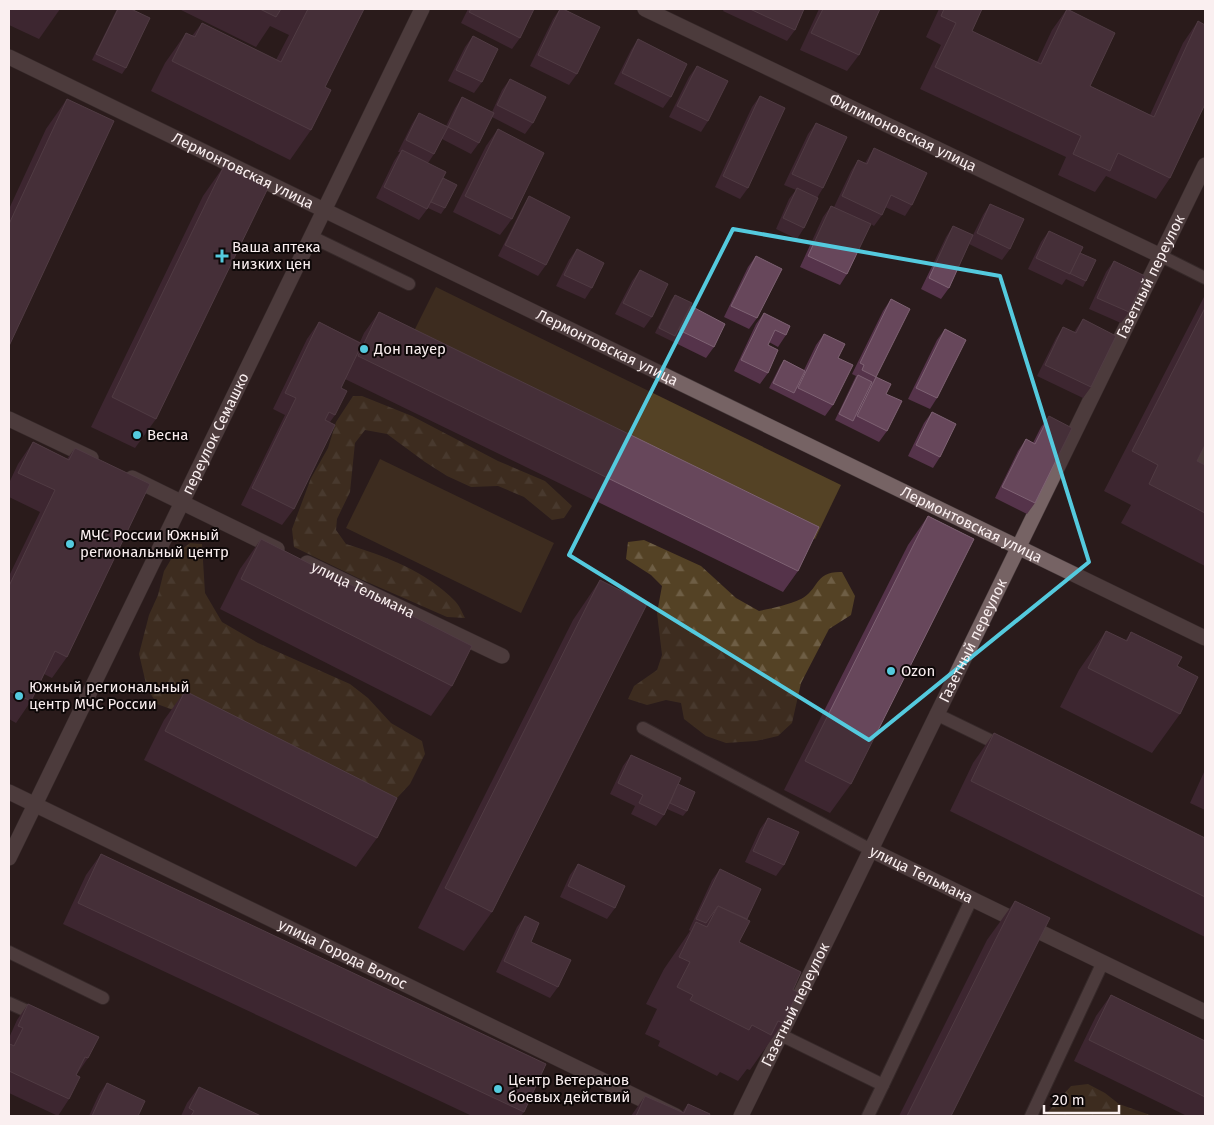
<svg xmlns="http://www.w3.org/2000/svg" width="1214" height="1125" font-family="'Fira Sans',sans-serif">
<style>
.grass{fill:#544225}
.forest{fill:url(#forest-firs)}
.lines{fill:none;stroke-linecap:round;stroke-linejoin:round}
.lane-casing{stroke:#45393a;stroke-width:14}
.street-casing{stroke:#45393a;stroke-width:16}
.secondary-casing{stroke:#45393a;stroke-width:16}
.lane{stroke:#766364;stroke-width:12}
.street{stroke:#766364;stroke-width:15}
.secondary{stroke:#766364;stroke-width:15}
.wall{fill:#55334a}
.building{fill:#67475b;stroke:#7e6273}
.marked{fill:none;stroke:#54cade;stroke-width:4;stroke-linejoin:round}
.poi-dot{fill:#54cade;stroke:#0e0808;stroke-width:2}
.labels{text-anchor:middle;dominant-baseline:central;stroke-width:4;stroke-linejoin:round;paint-order:stroke}
.street-label{font-size:15px;fill:#faeff0;stroke:#0e0808}
.poi-label{font-size:15px;fill:#faeff0;stroke:#0e0808;text-anchor:start}
</style>
<defs>
<pattern id="forest-firs" width="22" height="20" patternUnits="userSpaceOnUse" patternTransform="scale(1.25)"><rect width="22" height="20" fill="#544225"/><path d="M5 1l3.5 6h-7zM16 11l3.5 6h-7z" fill="#6e5e45"/></pattern>
</defs>
<rect width="100%" height="100%" fill="#2a1b1c"/>
<g class="grass">
<polygon points="436,287 841,485 815,539 409,341"/>
<polygon points="380,459 554,543 521,613 346,528"/>
</g>
<g class="forest">
<path d="M 353,396 L 362,396 L 412,416 L 498,461 L 545,481 L 572,506 L 564,518 L 552,520 L 524,497 L 498,486 L 471,487 L 447,476 L 425,462 L 387,434 L 365,430 L 355,443 L 350,492 L 337,519 L 336,530 L 346,544 C 385,556 426,571 455,601 C 459,605 462,612 465,618 L 447,617 L 358,578 L 294,547 L 292,529 L 311,478 L 328,448 L 336,422 Z"/>
<path d="M 644,540 L 701,566 L 736,598 L 759,611 C 773,608 788,605 801,599 C 819,590 814,571 842,572 L 855,596 L 851,615 L 829,629 L 801,683 L 792,723 L 778,736 L 756,741 L 726,743 L 706,736 L 684,719 L 681,703 L 666,700 L 647,705 L 628,699 L 634,686 L 657,670 L 662,655 L 657,613 L 662,586 L 651,575 L 626,559 L 628,542 Z"/>
<polygon points="190,543 202,544 205,593 222,622 258,643 350,684 368,698 391,723 422,741 425,754 410,784 385,811 184,714 157,704 147,688 139,654 149,615 158,595 164,571 173,556"/>
<polygon points="1088,1084 1105,1093 1119,1104 1153,1116 1047,1116 1047,1113 1071,1086"/>
</g>
<g class="lines">
<g class="lane-casing">
<g id="lane">
<polyline points="312,237 409,284"/>
<polyline points="1161,256 1205,278"/>
<polyline points="1191,477 1205,448"/>
<polyline points="936,714 1004,747"/>
<polyline points="643,728 871,850"/>
<polyline points="9,952 103,998"/>
<polyline points="9,1003 38,1016"/>
<polyline points="781,1035 883,1085 868,1116"/>
<polyline points="883,1085 972,898"/>
<polyline points="1031,1116 1103,962"/>
</g>
</g>
<g class="street-casing">
<g id="street">
<path id="s1" d="M 645,9 L 1161,256"/>
<path id="s2" d="M 9,57 L 1205,638"/>
<polyline points="9,419 91,458"/>
<polyline points="132,478 277,549"/>
<path id="s3" d="M 307,563 L 502,656"/>
<path id="s4" d="M 9,792 L 676,1116"/>
<path id="s5" d="M 871,850 L 1205,1012"/>
<path id="s6" d="M 741,1116 L 1205,165"/>
</g>
</g>
<g class="secondary-casing">
<g id="secondary">
<path id="s7" d="M 9,858 L 422,9"/>
</g>
</g>
<use href="#lane" class="lane"/>
<use href="#street" class="street"/>
<use href="#secondary" class="secondary"/>
</g>
<g class="wall">
<polygon points="9,9 60,9 39,39 9,25"/>
<polygon points="117,9 131,9 126,68 122,74 92,60"/>
<polygon points="179,9 364,9 325,87 311,130 290,160 151,91 165,63 186,33 192,36 202,23 276,60 289,35 270,26 256,47"/>
<polygon points="468,9 534,9 520,38 512,49 461,23"/>
<polygon points="560,9 577,74 569,85 530,66 553,19"/>
<polygon points="724,9 804,9 795,30 787,41 723,11"/>
<polygon points="819,9 880,9 859,55 847,71 800,50"/>
<polygon points="939,9 982,9 972,31 1037,62 1052,30 1067,9 1090,86 1150,115 1183,43 1198,21 1170,178 1156,199 1106,176 1095,192 1058,175 1066,157 920,89 941,45 926,37"/>
<polygon points="473,36 482,82 474,93 448,81 465,47"/>
<polygon points="638,39 671,97 663,108 614,84 631,50"/>
<polygon points="697,66 708,121 701,132 669,117 689,77"/>
<polygon points="510,79 533,123 525,134 492,117 479,143 471,154 442,139 434,154 428,163 443,178 445,208 441,214 428,208 419,220 376,198 394,161 400,152 398,152 412,124 419,113 446,126 455,108 462,97 492,112 502,90"/>
<polygon points="760,96 748,188 740,199 715,187 752,107"/>
<polygon points="67,99 9,346 9,209 46,129"/>
<polygon points="816,123 823,188 817,198 804,228 797,239 776,229 789,199 796,190 784,185 808,134"/>
<polygon points="498,129 512,219 500,235 453,212 486,146"/>
<polygon points="874,148 912,205 905,216 885,207 882,215 874,226 871,224 847,274 840,285 800,267 823,217 831,206 834,207 851,171 858,160 865,163"/>
<polygon points="224,166 156,419 135,448 91,427 203,196"/>
<polygon points="529,196 546,265 538,276 498,256 522,208"/>
<polygon points="990,204 1010,249 1002,260 969,244 949,288 941,299 921,289 946,237 953,226 973,235 983,215"/>
<polygon points="1049,231 1080,253 1086,281 1083,287 1066,279 1062,285 1028,269 1041,242"/>
<polygon points="577,249 592,288 585,299 556,286 569,260"/>
<polygon points="756,256 757,318 749,329 724,317 748,267"/>
<polygon points="1114,261 1129,312 1121,323 1089,309 1106,272"/>
<polygon points="640,270 652,317 644,328 615,314 632,281"/>
<polygon points="675,295 687,312 691,306 714,347 706,358 655,333 671,300"/>
<polygon points="1205,295 1205,445 1197,461 1205,465 1205,566 1121,523 1131,505 1104,491"/>
<polygon points="891,299 876,377 886,394 887,431 879,442 835,420 856,376 852,374 883,311"/>
<polygon points="379,312 798,571 783,592 345,379 341,388 335,415 330,422 294,509 282,525 241,505 285,415 273,409 307,339 319,322 360,342 364,333"/>
<polygon points="764,313 786,335 778,347 769,342 768,345 768,373 760,384 734,371 756,324"/>
<polygon points="1083,319 1091,387 1083,398 1037,376 1056,338 1063,327 1074,332"/>
<polygon points="945,329 937,398 930,409 908,399 937,340"/>
<polygon points="824,334 838,358 833,405 825,416 769,388 780,366 784,360 804,370 816,345"/>
<polygon points="932,412 940,457 933,468 908,456 924,423"/>
<polygon points="1049,416 1035,503 1027,514 995,498 1018,451 1026,439 1033,443 1041,427"/>
<polygon points="33,442 67,459 75,448 67,657 52,678 44,674 31,701 16,723 9,719 9,576 40,512 9,497 9,483 18,464"/>
<polygon points="928,516 851,784 830,813 784,790 908,545"/>
<polygon points="261,539 452,686 431,716 220,609 240,569"/>
<polygon points="600,580 492,912 464,951 418,928 573,620"/>
<polygon points="1106,631 1125,641 1131,632 1177,666 1180,714 1152,753 1060,707 1079,670"/>
<polygon points="185,691 377,838 356,867 144,760 164,720"/>
<polygon points="994,733 1205,838 1205,937 950,811 973,763"/>
<polygon points="631,755 678,784 687,811 683,816 667,809 664,815 656,826 631,814 635,806 610,794 623,766"/>
<polygon points="1205,770 1205,810 1190,803"/>
<polygon points="768,818 784,865 776,876 745,862 760,829"/>
<polygon points="101,854 524,1112 521,1116 472,1116 63,924 86,875"/>
<polygon points="578,864 615,908 607,919 560,897 570,875"/>
<polygon points="720,869 747,919 739,942 793,990 783,1023 750,1070 747,1069 738,1081 720,1072 717,1076 658,1046 660,1041 645,1034 657,1009 646,1004 664,969 690,931 689,930 712,880"/>
<polygon points="1015,901 951,1116 899,1116 987,940"/>
<polygon points="525,916 531,942 558,987 550,998 496,972 517,927"/>
<polygon points="1111,995 1205,1041 1205,1116 1187,1116 1074,1061 1096,1016"/>
<polygon points="28,1004 88,1058 77,1074 69,1099 58,1116 9,1093 9,1045 11,1044 9,1043 9,1038 17,1020"/>
<polygon points="107,1083 138,1116 89,1116 99,1094"/>
<polygon points="199,1087 261,1116 181,1116 187,1103"/>
<polygon points="645,1096 682,1112 688,1104 709,1116 631,1116"/>
</g>
<g class="building">
<polygon points="118,9 131,9 150,18 126,68 96,54"/>
<polygon points="260,9 281,9 276,17"/>
<polygon points="308,9 364,9 325,87 331,90 311,130 172,61 186,33 195,37 202,23 281,62"/>
<polygon points="471,9 534,9 520,38 469,12"/>
<polygon points="560,9 563,9 600,27 577,74 538,55"/>
<polygon points="750,9 804,9 795,30"/>
<polygon points="823,9 880,9 859,55 811,33"/>
<polygon points="944,9 982,9 972,31 1041,64 1067,9 1115,33 1090,86 1154,117 1198,21 1205,25 1205,104 1170,178 1118,153 1110,171 1073,154 1081,136 935,67 956,23 941,16"/>
<polygon points="473,36 498,49 482,82 456,70"/>
<polygon points="638,39 687,64 671,97 622,73"/>
<polygon points="697,66 728,81 708,121 677,106"/>
<polygon points="510,79 546,97 533,123 497,105"/>
<polygon points="760,96 785,108 748,188 723,176"/>
<polygon points="462,97 494,113 479,143 448,127 434,154 406,140 419,113 448,127"/>
<polygon points="67,99 114,121 9,346 9,224"/>
<polygon points="816,123 847,137 823,188 792,174"/>
<polygon points="498,129 544,153 512,219 465,196"/>
<polygon points="874,148 927,173 912,205 891,195 882,215 842,196 858,160 867,164"/>
<polygon points="402,150 446,172 427,209 384,187"/>
<polygon points="224,166 268,188 156,419 112,397"/>
<polygon points="443,178 457,185 445,208 431,202"/>
<polygon points="797,188 818,198 804,228 783,218"/>
<polygon points="529,196 570,217 546,265 505,245"/>
<polygon points="990,204 1024,219 1010,249 977,233"/>
<polygon points="831,206 871,224 847,274 808,256"/>
<polygon points="953,226 973,235 949,288 929,278"/>
<polygon points="1049,231 1083,247 1070,274 1036,258"/>
<polygon points="577,249 604,263 592,288 564,275"/>
<polygon points="1080,253 1096,260 1086,281 1069,273 1070,274"/>
<polygon points="756,256 782,269 757,318 731,306"/>
<polygon points="1114,261 1145,276 1129,312 1097,298"/>
<polygon points="640,270 668,284 652,317 623,303"/>
<polygon points="675,295 692,303 675,336 659,328"/>
<polygon points="891,299 910,309 876,377 862,370 864,365 860,363"/>
<polygon points="691,306 725,324 714,347 679,330"/>
<polygon points="1205,308 1205,445 1197,461 1205,465 1205,513 1149,484 1158,465 1132,451"/>
<polygon points="379,312 819,527 798,571 358,356"/>
<polygon points="764,313 790,326 786,335 775,330 768,345 778,350 768,373 741,360"/>
<polygon points="1083,319 1116,336 1091,387 1045,365 1063,327 1076,333"/>
<polygon points="319,322 362,344 341,388 347,391 335,415 329,412 325,420 335,425 294,509 252,488 296,398 285,393"/>
<polygon points="945,329 966,340 937,398 916,388"/>
<polygon points="824,334 845,344 838,358 853,365 833,405 798,388"/>
<polygon points="784,360 805,371 794,393 773,383"/>
<polygon points="858,375 872,382 853,421 839,414"/>
<polygon points="876,377 891,384 886,394 902,401 887,431 857,416"/>
<polygon points="932,412 956,424 940,457 916,445"/>
<polygon points="1049,416 1072,428 1035,503 1002,487 1026,439 1035,444"/>
<polygon points="33,442 69,460 75,448 150,484 67,657 55,651 31,701 9,691 9,586 55,490 18,473"/>
<polygon points="928,516 974,539 851,784 805,761"/>
<polygon points="261,539 472,646 452,686 241,579"/>
<polygon points="600,580 647,604 492,912 445,888"/>
<polygon points="1106,631 1127,641 1131,632 1182,657 1177,666 1198,677 1180,714 1088,668"/>
<polygon points="185,691 397,798 377,838 165,731"/>
<polygon points="994,733 1205,838 1205,897 971,781"/>
<polygon points="631,755 681,778 664,815 639,803 643,795 618,783"/>
<polygon points="678,784 695,792 687,811 670,803"/>
<polygon points="768,818 799,832 784,865 753,851"/>
<polygon points="101,854 546,1064 524,1112 78,903"/>
<polygon points="578,864 625,886 615,908 568,886"/>
<polygon points="720,869 761,889 747,919 718,906 706,923 696,919"/>
<polygon points="1015,901 1050,918 951,1116 907,1116"/>
<polygon points="718,906 750,921 739,942 801,972 793,990 798,992 783,1023 778,1021 771,1035 752,1025 749,1030 690,1000 693,995 677,987 690,962 679,957 696,922 707,927"/>
<polygon points="525,916 539,923 531,942 571,960 558,987 504,961"/>
<polygon points="1111,995 1205,1041 1205,1097 1089,1040"/>
<polygon points="28,1004 99,1037 88,1058 85,1057 76,1075 80,1077 69,1099 9,1071 9,1046 10,1044 14,1046 23,1028 18,1026"/>
<polygon points="107,1083 145,1101 138,1116 92,1116"/>
<polygon points="199,1087 261,1116 191,1116 194,1111 189,1108"/>
<polygon points="645,1096 684,1113 688,1104 710,1114 709,1116 636,1116"/>
</g>
<path d="M0 0H1214V1125H0ZM 733,229 L 1000,276 L 1089,562 L 869,740 L 569,555 Z" fill="#2a1b1c" fill-opacity=".55" fill-rule="evenodd"/>
<path class="marked" d="M 733,229 L 1000,276 L 1089,562 L 869,740 L 569,555 Z"/>
<g class="poi-dot">
<path d="M219.5 248.5h5v5h5v5h-5v5h-5v-5h-5v-5h5z"/>
<circle cx="364" cy="349" r="5"/>
<circle cx="137" cy="435" r="5"/>
<circle cx="70" cy="544" r="5"/>
<circle cx="891" cy="671" r="5"/>
<circle cx="19" cy="696" r="5"/>
<circle cx="498" cy="1089" r="5"/>
</g>
<g class="labels">
<g class="street-label">
<text stroke="none"><textPath href="#s1" startOffset="286">Филимоновская улица</textPath></text>
<text stroke="none"><textPath href="#s2" startOffset="260">Лермонтовская улица</textPath></text>
<text stroke="none"><textPath href="#s6" startOffset="934">Газетный переулок</textPath></text>
<text stroke="none"><textPath href="#s2" startOffset="665">Лермонтовская улица</textPath></text>
<text stroke="none"><textPath href="#s7" startOffset="472">переулок Семашко</textPath></text>
<text stroke="none"><textPath href="#s2" startOffset="1070">Лермонтовская улица</textPath></text>
<text stroke="none"><textPath href="#s3" startOffset="62">улица Тельмана</textPath></text>
<text stroke="none"><textPath href="#s6" startOffset="529">Газетный переулок</textPath></text>
<text stroke="none"><textPath href="#s5" startOffset="56">улица Тельмана</textPath></text>
<text stroke="none"><textPath href="#s4" startOffset="371">улица Города Волос</textPath></text>
<text stroke="none"><textPath href="#s6" startOffset="124">Газетный переулок</textPath></text>
</g>
<g class="poi-label">
<text x="232" y="247">Ваша аптека<tspan x="232" dy="17">низких цен</tspan></text>
<text x="374" y="349">Дон пауер</text>
<text x="147" y="435">Весна</text>
<text x="80" y="535">МЧС России Южный<tspan x="80" dy="17">региональный центр</tspan></text>
<text x="901" y="671">Ozon</text>
<text x="29" y="687">Южный региональный<tspan x="29" dy="17">центр МЧС России</tspan></text>
<text x="508" y="1080">Центр Ветеранов<tspan x="508" dy="17">боевых действий</tspan></text>
</g>
</g>
<rect width="1214" height="1125" fill="none" stroke="#faeff0" stroke-width="20"/>
<path d="M1044 1105v8h75v-8" fill="none" stroke="#faeff0" stroke-width="2.5"/>
<text x="1052" y="1105" font-size="15" fill="#faeff0" stroke="#0e0808" stroke-width="4" paint-order="stroke">20 m</text>
</svg>
